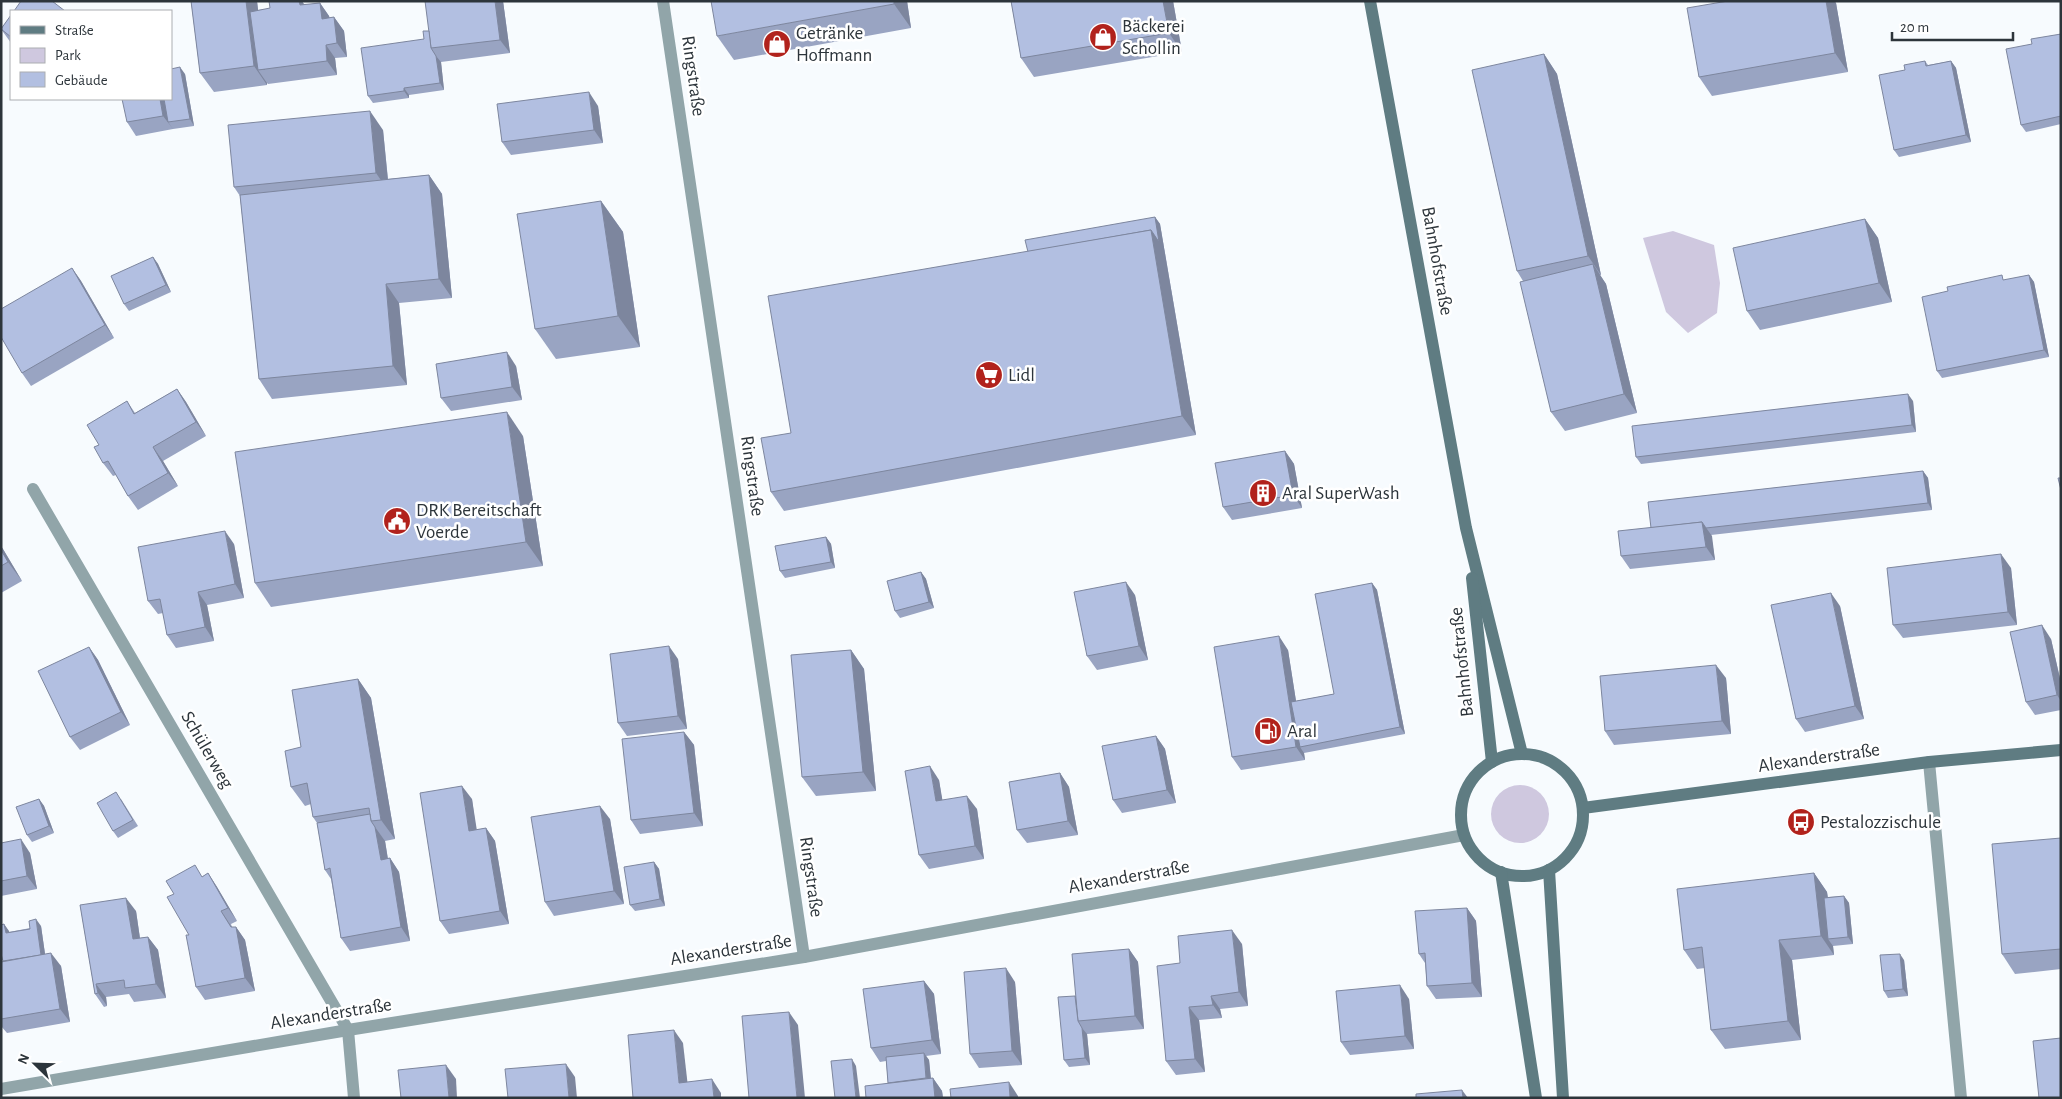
<svg xmlns="http://www.w3.org/2000/svg" width="2062" height="1099" font-family="'Alegreya Sans',sans-serif">
<style>
.green{fill:#cfc8df}
.lines{fill:none;stroke-linecap:round;stroke-linejoin:round}
.street{stroke:#91a5a9;stroke-width:12}
.secondary{stroke:#5f7c82;stroke-width:12}
.wall{fill:#99a4c2}
.shaded-wall{fill:#7d869e}
.building{fill:#b2bfe1;stroke:#7d869e}
.labels{text-anchor:middle;dominant-baseline:central;stroke-width:5;stroke-linejoin:round;paint-order:stroke}
.poi-label{font-size:19px;fill:#2d353b;stroke:#fff;text-anchor:start}
.street-label{font-size:19px;fill:#2d353b;stroke:#fff}
</style>
<rect width="100%" height="100%" fill="#f7fbfe"/>
<g class="green">
<polygon points="1673,231 1714,245 1720,283 1717,313 1688,333 1666,312 1643,238"/>
<circle cx="1520" cy="814" r="29"/>
</g>
<g class="lines">
<g class="street">
<polyline points="663,1 804,957"/>
<polyline points="33,489 348,1030 354,1098"/>
<polyline points="1929,762 1961,1098"/>
<polyline points="1,1089 348,1030 804,957 1464,835"/>
</g>
<g class="secondary">
<polyline points="1370,1 1466,528 1522,754"/>
<polyline points="1472,578 1492,762"/>
<circle cx="1522" cy="815" r="61"/>
<polyline points="1583,808 1929,762 2061,750"/>
<polyline points="1549,870 1563,1098"/>
<polyline points="1501,872 1536,1098"/>
</g>
</g>
<g class="wall">
<polygon points="191,1 257,1 258,10 320,3 329,16 330,18 334,17 344,31 347,57 335,58 337,75 268,84 267,83 267,85 214,92 200,73"/>
<polygon points="503,1 510,53 441,62 444,90 409,95 409,98 373,103 368,96 424,39 429,31"/>
<polygon points="907,1 911,28 734,60 717,36"/>
<polygon points="1011,1 1173,1 1182,52 1034,77 1021,58"/>
<polygon points="1836,3 1848,72 1712,96 1699,77"/>
<polygon points="11,15 11,43 1,29"/>
<polygon points="2061,34 2061,124 2026,132 2021,125 2032,44"/>
<polygon points="1544,54 1557,74 1601,275 1600,275 1606,284 1637,413 1565,431 1551,412 1523,281 1517,271"/>
<polygon points="1925,61 1928,65 1951,61 1956,68 1971,142 1899,157 1894,150 1905,70"/>
<polygon points="185,74 194,126 173,129 136,136 127,122"/>
<polygon points="598,106 603,143 511,155 502,142"/>
<polygon points="383,130 388,179 429,175 442,194 452,298 399,303 407,385 272,399 259,379 240,196 234,187"/>
<polygon points="601,201 623,232 640,347 556,359 535,329"/>
<polygon points="1155,217 1160,224 1196,435 784,511 771,492 791,433 1028,252"/>
<polygon points="1865,219 1878,238 1892,302 1760,330 1747,311"/>
<polygon points="153,257 158,264 171,292 129,311 124,304"/>
<polygon points="72,268 81,281 114,338 31,386 22,373"/>
<polygon points="2029,275 2034,282 2049,357 1942,378 1937,371 2005,280"/>
<polygon points="516,366 522,400 451,411 441,398"/>
<polygon points="177,389 186,402 206,436 163,461 178,486 138,510 128,496 116,475 113,476 103,463 99,445 127,401 135,413"/>
<polygon points="1913,401 1916,432 1641,464 1636,457"/>
<polygon points="523,436 543,566 271,607 255,583"/>
<polygon points="1285,451 1294,464 1302,508 1232,520 1223,507"/>
<polygon points="1923,471 1928,478 1932,510 1711,535 1715,560 1630,569 1621,556 1651,528"/>
<polygon points="826,537 831,544 835,568 785,578 780,571"/>
<polygon points="234,544 244,598 207,605 214,641 176,648 167,635 163,613 158,614 148,601"/>
<polygon points="1,546 22,581 1,593"/>
<polygon points="2011,568 2017,625 1903,638 1893,625"/>
<polygon points="921,572 926,579 934,608 900,618 895,611"/>
<polygon points="1372,583 1377,590 1405,734 1304,753 1305,760 1241,770 1232,757 1288,650 1296,701 1334,694"/>
<polygon points="1135,595 1148,660 1097,670 1087,656"/>
<polygon points="1840,606 1864,719 1805,732 1796,719"/>
<polygon points="2051,639 2061,683 2061,710 2035,715 2026,702"/>
<polygon points="89,647 98,660 130,725 80,750 70,737"/>
<polygon points="851,650 864,669 876,791 816,796 802,777"/>
<polygon points="678,659 687,729 627,736 618,723"/>
<polygon points="1726,678 1731,734 1614,745 1605,731"/>
<polygon points="358,679 371,698 395,839 385,841 388,859 390,858 399,872 410,941 350,951 341,938 331,879 325,870 317,823 313,817 311,804 305,806 291,787 301,747"/>
<polygon points="684,732 694,745 703,826 640,834 631,820"/>
<polygon points="1156,736 1165,749 1176,803 1122,813 1113,800"/>
<polygon points="1060,773 1069,787 1078,835 1027,843 1017,830"/>
<polygon points="939,780 942,800 977,809 984,859 929,869 919,855"/>
<polygon points="39,799 44,806 54,833 32,842 27,835"/>
<polygon points="121,799 138,826 118,838 113,831"/>
<polygon points="472,799 476,830 486,828 495,841 509,924 449,934 440,921"/>
<polygon points="610,819 624,904 554,916 545,902"/>
<polygon points="2061,838 2061,969 2015,974 2002,954"/>
<polygon points="1,843 30,853 37,889 1,896"/>
<polygon points="654,862 659,869 665,906 635,911 630,905"/>
<polygon points="208,873 217,887 237,921 231,924 232,927 236,927 245,940 255,991 205,1000 196,987 189,935 203,876"/>
<polygon points="1814,873 1827,892 1828,897 1844,896 1849,903 1853,944 1833,946 1834,955 1792,960 1801,1040 1725,1049 1711,1030 1705,968 1697,969 1684,950"/>
<polygon points="80,905 136,911 140,938 148,937 158,950 166,998 134,1002 129,994 106,997 107,1006 104,1007 95,994"/>
<polygon points="1467,908 1476,921 1482,997 1436,999 1427,986 1425,963 1419,954"/>
<polygon points="4,924 9,932 41,926 45,954 61,966 70,1022 7,1033 1,1026 1,962 3,961"/>
<polygon points="1242,944 1248,1006 1220,1009 1222,1018 1199,1020 1205,1072 1176,1075 1166,1061 1180,963"/>
<polygon points="1129,949 1138,962 1144,1029 1087,1034 1090,1065 1069,1067 1064,1060 1075,996"/>
<polygon points="1904,960 1908,996 1888,998 1884,991"/>
<polygon points="924,981 934,994 941,1054 926,1056 929,1060 931,1078 933,1078 942,1091 943,1098 866,1098 888,1083 886,1061 880,1062 871,1048"/>
<polygon points="1015,982 1022,1065 979,1068 970,1054"/>
<polygon points="1409,999 1414,1049 1350,1055 1341,1042"/>
</g>
<g class="shaded-wall">
<polygon points="246,1 257,1 265,70 258,70 267,83 267,85 254,66"/>
<polygon points="299,1 302,1 308,10 300,5"/>
<polygon points="495,1 503,1 510,53 500,40"/>
<polygon points="894,1 907,1 911,28 894,4"/>
<polygon points="1163,1 1173,1 1182,52 1169,33"/>
<polygon points="1826,1 1835,1 1836,3 1848,72 1835,53"/>
<polygon points="320,3 329,16 331,32 322,19"/>
<polygon points="334,17 344,31 347,57 337,43"/>
<polygon points="326,45 335,58 337,75 327,61"/>
<polygon points="1544,54 1557,74 1601,275 1588,256"/>
<polygon points="436,56 441,62 444,90 440,83"/>
<polygon points="1951,61 1956,68 1971,142 1966,135"/>
<polygon points="180,67 185,74 194,126 190,119"/>
<polygon points="404,88 409,95 409,98 404,91"/>
<polygon points="589,92 598,106 603,143 594,130"/>
<polygon points="160,99 167,99 168,122 173,129 163,116"/>
<polygon points="370,111 383,130 389,192 376,173"/>
<polygon points="429,175 442,194 452,298 439,279"/>
<polygon points="601,201 623,232 640,347 618,316"/>
<polygon points="1155,217 1160,224 1196,435 1182,416 1151,230"/>
<polygon points="1865,219 1878,238 1892,302 1879,283"/>
<polygon points="153,257 158,264 171,292 166,285"/>
<polygon points="1593,264 1606,284 1637,413 1624,394"/>
<polygon points="72,268 81,281 114,338 105,325"/>
<polygon points="2029,275 2034,282 2049,357 2044,350"/>
<polygon points="386,284 399,303 407,385 393,366"/>
<polygon points="507,352 516,366 522,400 512,387"/>
<polygon points="177,389 186,402 206,436 196,422"/>
<polygon points="1908,394 1913,401 1916,432 1912,425"/>
<polygon points="507,412 523,436 543,566 526,542"/>
<polygon points="153,447 163,461 178,486 168,473"/>
<polygon points="1285,451 1294,464 1302,508 1293,495"/>
<polygon points="1923,471 1928,478 1932,510 1928,503"/>
<polygon points="1702,522 1712,536 1715,560 1706,547"/>
<polygon points="225,531 234,544 244,598 235,584"/>
<polygon points="826,537 831,544 835,568 831,562"/>
<polygon points="1,546 3,549 22,581 8,562 1,550"/>
<polygon points="2001,554 2011,568 2017,625 2008,612"/>
<polygon points="921,572 926,579 934,608 929,602"/>
<polygon points="1126,582 1135,595 1148,660 1139,646"/>
<polygon points="1372,583 1377,590 1405,734 1400,727"/>
<polygon points="198,592 207,605 214,641 205,627"/>
<polygon points="1831,593 1840,606 1864,719 1855,706"/>
<polygon points="2042,625 2051,639 2061,683 2061,701 2057,695"/>
<polygon points="1279,636 1288,650 1303,746 1300,747 1304,753 1305,760 1296,747"/>
<polygon points="669,646 678,659 687,729 678,716"/>
<polygon points="89,647 98,660 130,725 121,712"/>
<polygon points="851,650 864,669 876,791 863,772"/>
<polygon points="1716,665 1726,678 1731,734 1722,721"/>
<polygon points="358,679 371,698 395,839 381,820"/>
<polygon points="684,732 694,745 703,826 694,813"/>
<polygon points="1156,736 1165,749 1176,803 1167,790"/>
<polygon points="930,766 939,780 945,815 936,801"/>
<polygon points="1060,773 1069,787 1078,835 1068,821"/>
<polygon points="462,786 472,799 479,844 469,831"/>
<polygon points="967,796 977,809 984,859 975,846"/>
<polygon points="39,799 44,806 54,833 49,826"/>
<polygon points="600,806 610,819 624,904 614,891"/>
<polygon points="375,827 385,841 390,873 381,860"/>
<polygon points="486,828 495,841 509,924 500,911"/>
<polygon points="21,839 30,853 37,889 27,876"/>
<polygon points="390,858 399,872 410,941 401,927"/>
<polygon points="654,862 659,869 665,906 660,899"/>
<polygon points="208,873 217,887 237,921 228,908"/>
<polygon points="1814,873 1827,892 1832,939 1828,939 1833,946 1834,955 1821,936"/>
<polygon points="1844,896 1849,903 1853,944 1848,937"/>
<polygon points="126,898 136,911 142,953 133,939"/>
<polygon points="1467,908 1476,921 1482,997 1472,983"/>
<polygon points="221,911 237,935 236,927 245,940 255,991 245,978 231,927"/>
<polygon points="36,919 41,926 47,968 42,962"/>
<polygon points="4,924 9,931 11,940 6,933"/>
<polygon points="1232,930 1242,944 1248,1006 1239,992"/>
<polygon points="148,937 158,950 166,998 156,984"/>
<polygon points="1779,940 1792,960 1801,1040 1788,1021"/>
<polygon points="1129,949 1138,962 1144,1029 1135,1016"/>
<polygon points="51,953 61,966 70,1022 60,1009"/>
<polygon points="1900,954 1904,960 1908,996 1903,989"/>
<polygon points="1006,968 1015,982 1022,1065 1012,1051"/>
<polygon points="924,981 934,994 941,1054 932,1040"/>
<polygon points="96,984 106,997 107,1006 98,993"/>
<polygon points="1400,985 1409,999 1414,1049 1405,1036"/>
<polygon points="1211,996 1220,1009 1222,1018 1213,1005"/>
<polygon points="1189,1007 1199,1020 1205,1072 1195,1059"/>
<polygon points="789,1012 798,1025 805,1098 797,1098"/>
<polygon points="1082,1028 1087,1034 1090,1065 1085,1058"/>
<polygon points="674,1030 683,1043 689,1096 679,1083"/>
<polygon points="924,1053 929,1060 932,1092 927,1085"/>
<polygon points="852,1059 856,1066 860,1098 856,1098"/>
<polygon points="566,1064 575,1077 577,1098 569,1098"/>
<polygon points="446,1065 456,1079 457,1098 449,1098"/>
<polygon points="933,1078 942,1091 943,1098 935,1098"/>
<polygon points="712,1079 721,1093 721,1098 714,1098"/>
<polygon points="1009,1082 1018,1096 1018,1098 1010,1098"/>
<polygon points="1462,1090 1468,1098 1463,1098"/>
</g>
<g class="building">
<polygon points="21,1 52,1 65,11 14,11"/>
<polygon points="191,1 246,1 254,66 200,73"/>
<polygon points="269,1 299,1 300,5 320,3 322,19 334,17 337,43 326,45 327,61 258,70 250,12 270,8"/>
<polygon points="425,1 495,1 500,40 431,48"/>
<polygon points="711,1 894,1 894,4 717,36"/>
<polygon points="1011,1 1163,1 1169,33 1021,58"/>
<polygon points="1728,1 1826,1 1835,53 1699,77 1687,8"/>
<polygon points="11,15 11,37 1,29"/>
<polygon points="423,31 429,31 431,48 436,56 440,83 404,88 404,91 368,96 361,48 424,39"/>
<polygon points="2061,34 2061,116 2021,125 2006,49 2032,44 2031,39"/>
<polygon points="1544,54 1588,256 1517,271 1472,70"/>
<polygon points="1925,61 1926,66 1951,61 1966,135 1894,150 1879,75 1905,70 1904,65"/>
<polygon points="180,67 190,119 168,122 164,99 171,99 171,69"/>
<polygon points="589,92 594,130 502,142 497,104"/>
<polygon points="122,99 160,99 163,116 127,122"/>
<polygon points="370,111 376,173 234,187 228,125"/>
<polygon points="429,175 439,279 386,284 393,366 259,379 240,195"/>
<polygon points="601,201 618,316 535,329 517,214"/>
<polygon points="1155,217 1159,242 1151,230 1028,252 1025,240"/>
<polygon points="1865,219 1879,283 1747,311 1733,248"/>
<polygon points="1151,230 1182,416 771,492 761,438 791,433 768,296"/>
<polygon points="153,257 166,285 124,304 111,276"/>
<polygon points="1593,264 1624,394 1551,412 1520,282"/>
<polygon points="72,268 105,325 22,373 1,337 1,309"/>
<polygon points="2002,275 2003,280 2029,275 2044,350 1937,371 1922,297 1948,291 1947,287"/>
<polygon points="507,352 512,387 441,398 436,364"/>
<polygon points="177,389 196,422 153,447 168,473 128,496 108,461 103,463 94,447 99,445 87,425 127,401 134,414"/>
<polygon points="1908,394 1912,425 1636,457 1632,426"/>
<polygon points="507,412 526,542 255,583 235,452"/>
<polygon points="1285,451 1293,495 1223,507 1215,463"/>
<polygon points="1923,471 1928,503 1706,528 1702,522 1651,528 1648,502"/>
<polygon points="2058,478 2061,478 2061,490"/>
<polygon points="1702,522 1706,547 1621,556 1618,531"/>
<polygon points="225,531 235,584 198,592 205,627 167,635 160,599 148,601 138,547"/>
<polygon points="826,537 831,562 780,571 775,546"/>
<polygon points="1,550 8,562 1,566"/>
<polygon points="2001,554 2008,612 1893,625 1887,568"/>
<polygon points="921,572 929,602 895,611 887,581"/>
<polygon points="1126,582 1139,646 1087,656 1074,592"/>
<polygon points="1372,583 1400,727 1300,747 1291,702 1334,694 1315,594"/>
<polygon points="1831,593 1855,706 1796,719 1771,605"/>
<polygon points="2042,625 2057,695 2026,702 2010,632"/>
<polygon points="1279,636 1296,747 1232,757 1214,647"/>
<polygon points="669,646 678,716 618,723 610,654"/>
<polygon points="89,647 121,712 70,737 38,671"/>
<polygon points="851,650 863,772 802,777 791,655"/>
<polygon points="1716,665 1722,721 1605,731 1600,676"/>
<polygon points="358,679 381,820 371,821 369,808 313,817 307,783 291,787 285,751 301,747 292,690"/>
<polygon points="684,732 694,813 631,820 622,739"/>
<polygon points="1156,736 1167,790 1113,800 1102,746"/>
<polygon points="930,766 936,801 967,796 975,846 919,855 905,771"/>
<polygon points="1060,773 1068,821 1017,830 1009,782"/>
<polygon points="462,786 469,831 486,828 500,911 440,921 420,793"/>
<polygon points="116,792 133,820 113,831 97,803"/>
<polygon points="39,799 49,826 27,835 16,807"/>
<polygon points="600,806 614,891 545,902 531,817"/>
<polygon points="370,814 371,821 375,827 381,860 390,858 401,927 341,938 330,868 325,870 317,823"/>
<polygon points="2061,838 2061,949 2002,954 1992,844"/>
<polygon points="21,839 27,876 1,881 1,843"/>
<polygon points="654,862 660,899 630,905 624,867"/>
<polygon points="195,865 202,877 208,873 228,908 221,911 231,927 236,927 245,978 196,987 186,935 189,935 167,897 174,894 166,881"/>
<polygon points="1814,873 1821,936 1779,940 1788,1021 1711,1030 1702,947 1684,950 1677,889"/>
<polygon points="1844,896 1848,937 1828,939 1824,898"/>
<polygon points="126,898 133,939 148,937 156,984 125,988 124,980 96,984 98,993 95,994 80,905"/>
<polygon points="1467,908 1472,983 1427,986 1425,953 1419,954 1415,911"/>
<polygon points="36,919 41,955 3,961 1,954 1,925 4,924 6,933 30,929 29,921"/>
<polygon points="1232,930 1239,992 1211,996 1213,1005 1189,1007 1195,1059 1166,1061 1157,966 1180,963 1178,936"/>
<polygon points="1129,949 1135,1016 1078,1021 1072,954"/>
<polygon points="51,953 60,1009 1,1019 1,962"/>
<polygon points="1900,954 1903,989 1884,991 1880,955"/>
<polygon points="1006,968 1012,1051 970,1054 964,972"/>
<polygon points="924,981 932,1040 871,1048 863,989"/>
<polygon points="1400,985 1405,1036 1341,1042 1336,991"/>
<polygon points="1075,996 1078,1021 1082,1028 1085,1058 1064,1060 1058,997"/>
<polygon points="789,1012 797,1098 749,1098 742,1016"/>
<polygon points="674,1030 679,1083 712,1079 714,1098 633,1098 628,1035"/>
<polygon points="2061,1038 2061,1098 2039,1098 2033,1041"/>
<polygon points="924,1053 926,1078 888,1083 886,1057"/>
<polygon points="852,1059 856,1098 835,1098 831,1061"/>
<polygon points="566,1064 569,1098 508,1098 505,1069"/>
<polygon points="446,1065 449,1098 401,1098 398,1070"/>
<polygon points="933,1078 935,1098 866,1098 865,1086"/>
<polygon points="1009,1082 1010,1098 951,1098 950,1089"/>
<polygon points="1462,1090 1463,1098 1416,1098 1416,1094"/>
</g>
<defs>
<g id="shop-disc" transform="scale(1.4375)"><circle r="9.5" fill="#b1221c" stroke="#fff"/><path d="M-5-2.5h2.3a2.7 3.5 0 0 1 5.4 0H5L5.5 6h-11ZM-1.5-2.5h3a1.5 2.3 0 0 0-3 0Z" fill="#fff"/></g>
<g id="supermarket-disc" transform="scale(1.4375)"><circle r="9.5" fill="#b1221c" stroke="#fff"/><path d="M-6-5.5h2.5l.6 2H6L4.5 2H-2.5L-4.4-4H-6ZM-1.5 3.2a1.3 1.3 0 1 0 .1 0ZM3 3.2a1.3 1.3 0 1 0 .1 0Z" fill="#fff"/></g>
<g id="building-disc" transform="scale(1.4375)"><circle r="9.5" fill="#b1221c" stroke="#fff"/><path d="M-4-6H4V6H1V3H-1V6H-4ZM-2.5-4.3h1.7v1.8h-1.7ZM.8-4.3h1.7v1.8H.8ZM-2.5-1h1.7V.8h-1.7ZM.8-1h1.7V.8H.8Z" fill="#fff"/></g>
<g id="civic-disc" transform="scale(1.4375)"><circle r="9.5" fill="#b1221c" stroke="#fff"/><path d="M-.6-6.5H3V-4.5H.6V-3L4-1V1h2V6H-6V1h2V-1L-.6-3ZM-1.2 2.5V6h2.4V2.5Z" fill="#fff"/></g>
<g id="fuel-disc" transform="scale(1.4375)"><circle r="9.5" fill="#b1221c" stroke="#fff"/><path d="M-5.5-6h7V0h2V4h1.3V-2.5L3-4.5l.8-.8L6-3V5H2.5V1h-1V6h-7ZM-4.2-4.7v3.2H.2V-4.7Z" fill="#fff"/></g>
<g id="bus-disc" transform="scale(1.4375)"><circle r="9.5" fill="#b1221c" stroke="#fff"/><path d="M-5-6H5V4H4V6H2V4H-2V6H-4V4H-5ZM-3.5-4V0h7V-4ZM-3.5 1.2v1.5H-2V1.2ZM2 1.2v1.5H3.5V1.2Z" fill="#fff"/></g>
</defs>
<g fill-rule="evenodd">
<use href="#shop-disc" x="1103" y="37"/>
<use href="#shop-disc" x="777" y="44"/>
<use href="#supermarket-disc" x="989" y="375"/>
<use href="#building-disc" x="1263" y="493"/>
<use href="#civic-disc" x="397" y="521"/>
<use href="#fuel-disc" x="1268" y="731"/>
<use href="#bus-disc" x="1801" y="822"/>
</g>
<g class="labels">
<g class="poi-label">
<text x="1122" y="26">Bäckerei<tspan x="1122" dy="22">Schollin</tspan></text>
<text x="796" y="33">Getränke<tspan x="796" dy="22">Hoffmann</tspan></text>
<text x="1008" y="375">Lidl</text>
<text x="1282" y="493">Aral SuperWash</text>
<text x="416" y="510">DRK Bereitschaft<tspan x="416" dy="22">Voerde</tspan></text>
<text x="1287" y="731">Aral</text>
<text x="1820" y="822">Pestalozzischule</text>
</g>
<g class="street-label">
<text transform="translate(693 76) rotate(82)">Ringstraße</text>
<text transform="translate(1437 261) rotate(80)">Bahnhofstraße</text>
<text transform="translate(752 476) rotate(82)">Ringstraße</text>
<text transform="translate(1462 662) rotate(-96)">Bahnhofstraße</text>
<text transform="translate(207 750) rotate(60)">Schülerweg</text>
<text transform="translate(1819 758) rotate(-8)">Alexanderstraße</text>
<text transform="translate(811 877) rotate(82)">Ringstraße</text>
<text transform="translate(1129 877) rotate(-10)">Alexanderstraße</text>
<text transform="translate(731 950) rotate(-9)">Alexanderstraße</text>
<text transform="translate(331 1014) rotate(-9)">Alexanderstraße</text>
</g>
</g>
<rect width="2062" height="1099" fill="none" stroke="#2d353b" stroke-width="5"/>
<rect x="10" y="10" width="162" height="90" fill="#ffffff" stroke="#abaeb1"/>
<rect x="20" y="26" width="25" height="8" fill="#5f7c82" stroke="#abaeb1"/>
<text x="55" y="35" font-size="15" fill="#2d353b">Straße</text>
<rect x="20" y="48" width="25" height="15" fill="#cfc8df" stroke="#abaeb1"/>
<text x="55" y="60" font-size="15" fill="#2d353b">Park</text>
<rect x="20" y="72" width="25" height="15" fill="#b2bfe1" stroke="#abaeb1"/>
<text x="55" y="85" font-size="15" fill="#2d353b">Gebäude</text>
<g transform="translate(35 1064) rotate(293)" stroke="#ffffff" stroke-width="4" paint-order="stroke">
<path d="M0-4L9 19L0 12L-9 19Z" fill="#2d353b"/>
<text y="-8" font-size="14" font-weight="bold" text-anchor="middle" fill="#2d353b">N</text>
</g>
<path d="M1892 32v8h121v-8" fill="none" stroke="#2d353b" stroke-width="2.5"/>
<text x="1900" y="32" font-size="15" fill="#2d353b" stroke="#ffffff" stroke-width="4" paint-order="stroke">20 m</text>
</svg>
